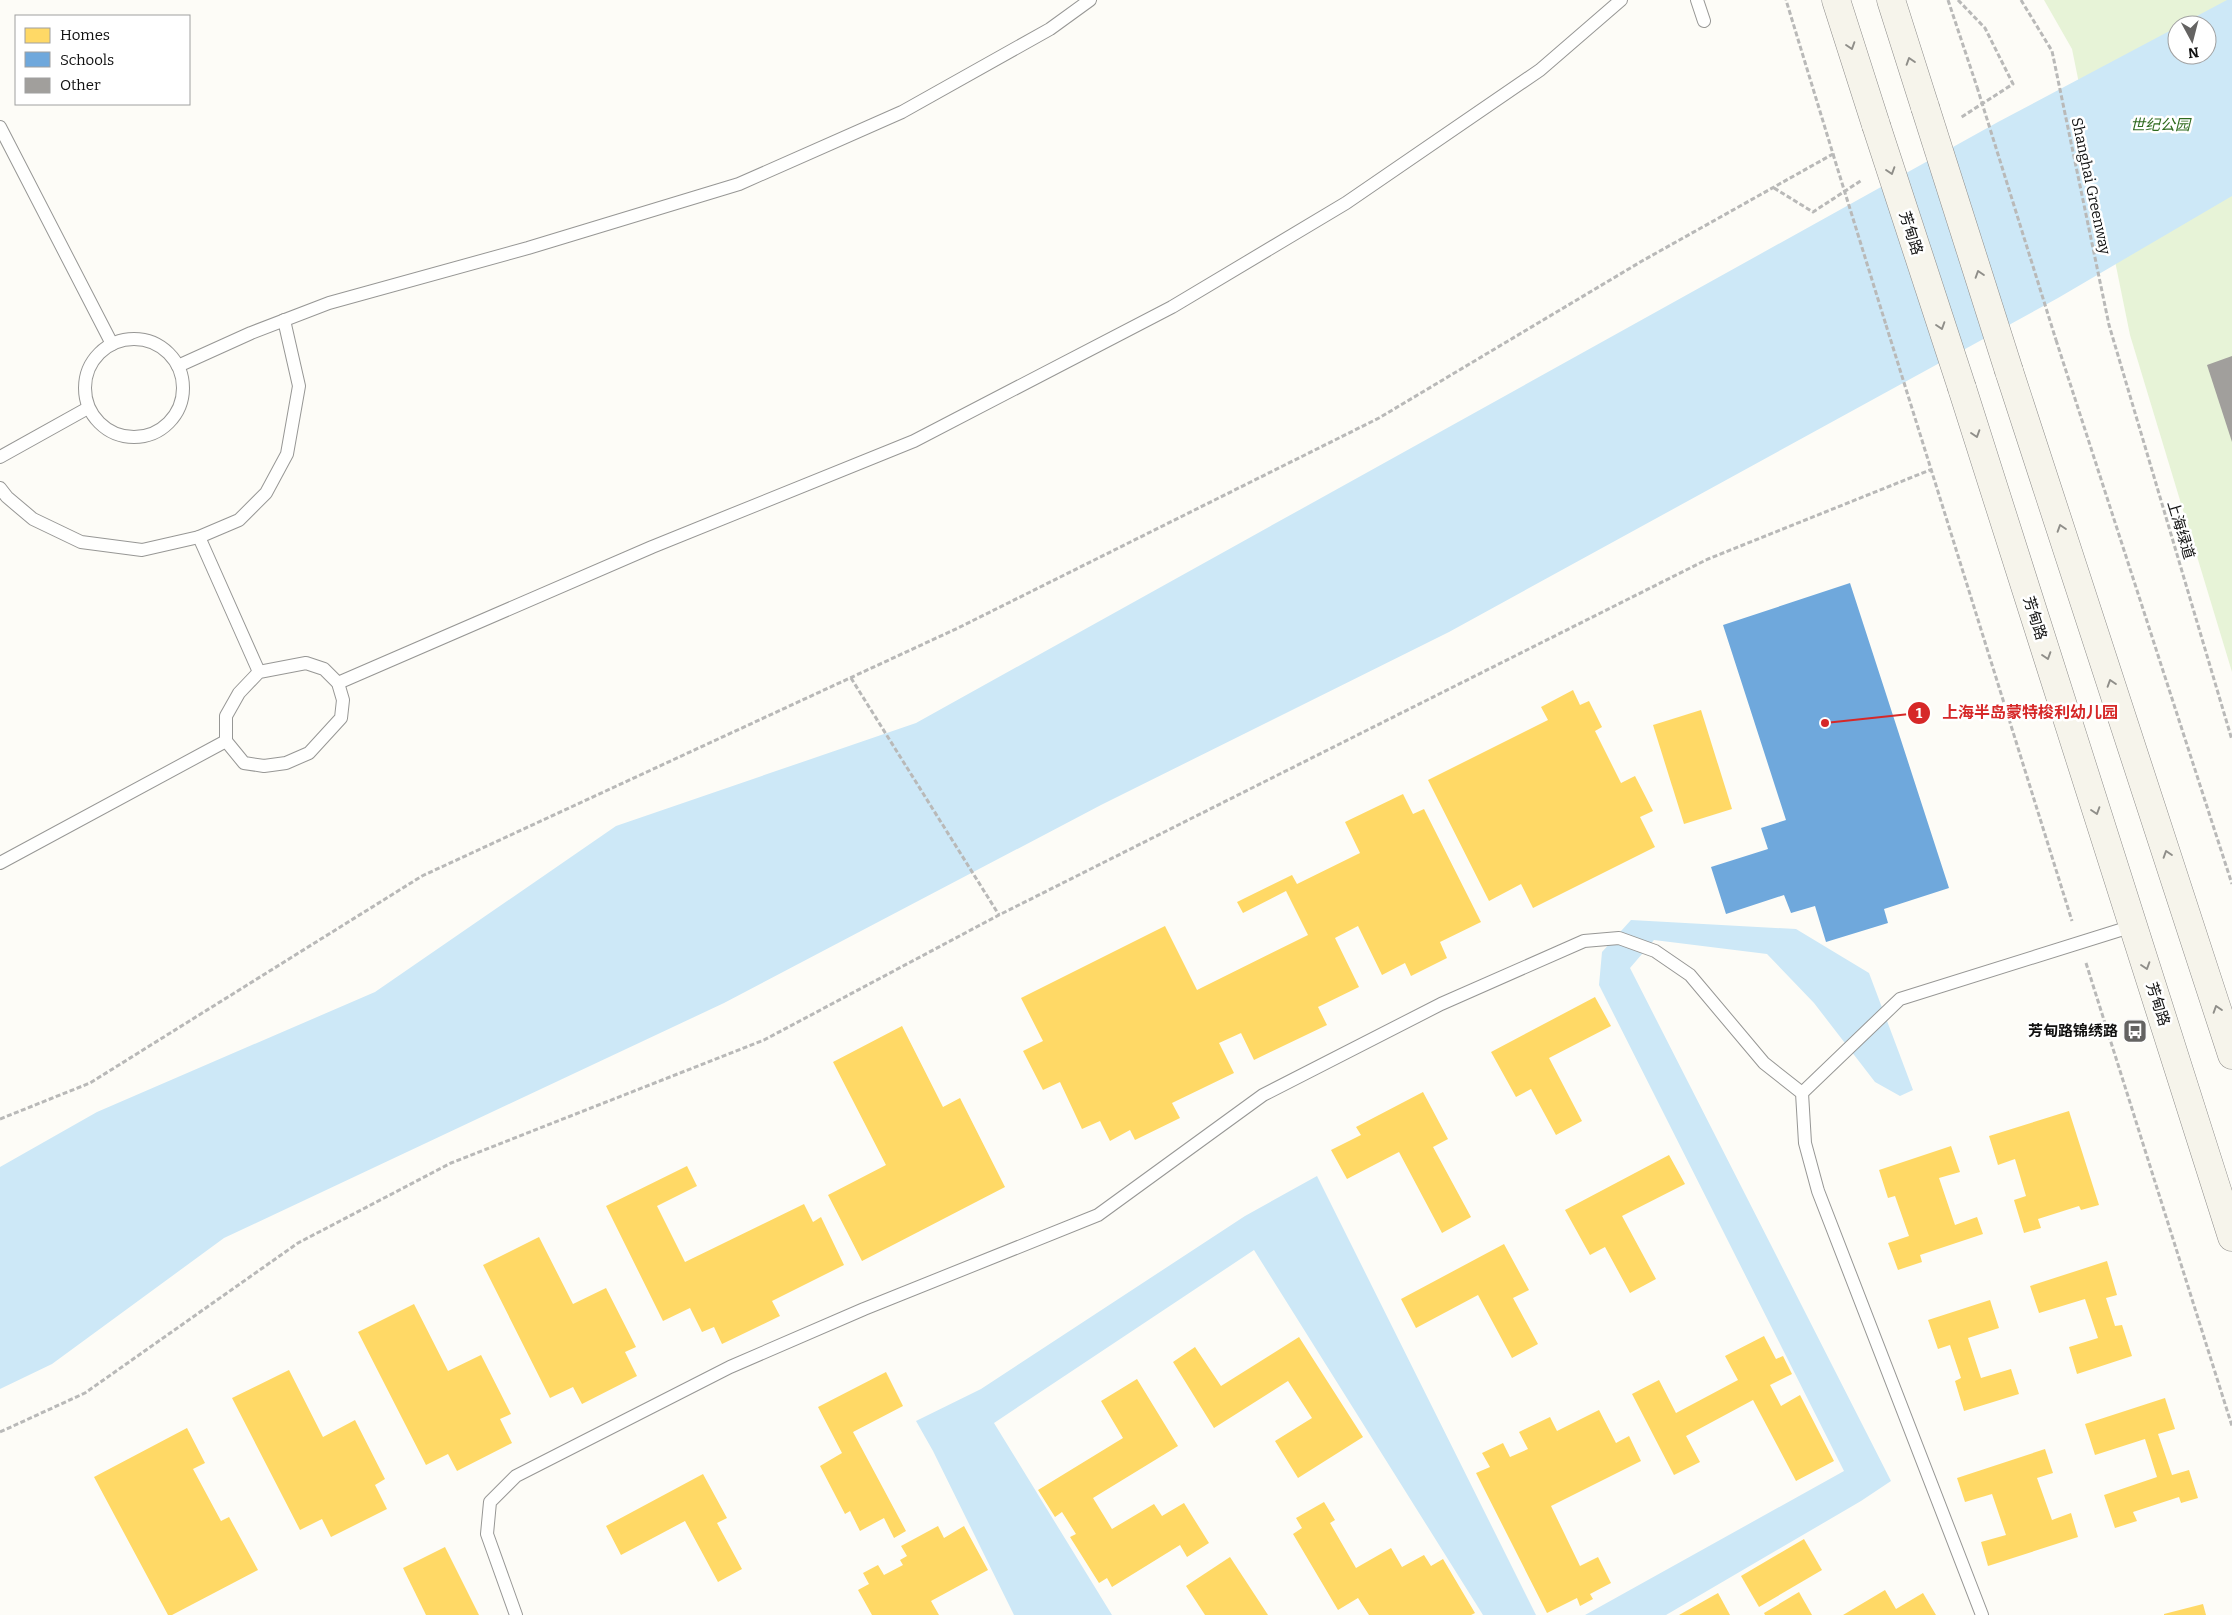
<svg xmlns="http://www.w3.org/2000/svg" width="2232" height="1615" font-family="Bitter,'Noto Sans SC',serif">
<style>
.green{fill:#e7f3d7;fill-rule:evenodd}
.water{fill:#cde8f7}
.homes{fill:#ffd966}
.schools{fill:#6fa8dc}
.building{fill:#a19f9c}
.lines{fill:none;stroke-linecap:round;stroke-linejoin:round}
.service-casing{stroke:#979795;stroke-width:14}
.secondary-casing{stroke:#8e8d8b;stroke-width:29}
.path{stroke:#b9b9b8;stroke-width:3;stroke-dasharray:5 2.5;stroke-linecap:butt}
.service{stroke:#fffffe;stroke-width:12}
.secondary{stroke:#f6f4eb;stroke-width:28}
.secondary-bridge-casing{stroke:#8e8d8b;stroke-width:29;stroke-linecap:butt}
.path-bridge{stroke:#b9b9b8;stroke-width:3;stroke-dasharray:5 2.5;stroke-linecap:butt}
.secondary-bridge{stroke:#f6f4eb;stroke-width:28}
.oneway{stroke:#8f8e89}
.labels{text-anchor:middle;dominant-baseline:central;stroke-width:5;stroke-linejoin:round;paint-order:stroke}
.park-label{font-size:15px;font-style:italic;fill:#2f6b1f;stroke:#fff}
.street-label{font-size:15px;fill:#111;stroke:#fff}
.poi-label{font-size:15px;font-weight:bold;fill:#111;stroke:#fff;text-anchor:end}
.leader{fill:none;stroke:#d62828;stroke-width:2}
.callout-dot{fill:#d62828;stroke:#fff;stroke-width:2}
.mark-label{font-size:15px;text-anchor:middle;font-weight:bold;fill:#fff}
.callout-label{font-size:16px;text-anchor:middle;font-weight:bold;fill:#d62828;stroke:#fff;stroke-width:5;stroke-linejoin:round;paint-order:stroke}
</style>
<rect width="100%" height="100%" fill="#fdfcf7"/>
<path class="green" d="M 2044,0 L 2232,0 L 2232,672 L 2130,335 L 2072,49 ZM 2177,25 L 2207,25 L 2207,55 L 2177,55 Z"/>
<g class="water">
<polygon points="2227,0 2232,0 2232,196 2058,298 1449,632 1101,805 724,1003 224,1238 52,1364 0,1389 0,1167 97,1112 375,992 616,826 916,723 1998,122 2177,27 2177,55 2207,55 2207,25 2180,25"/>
<polygon points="1631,920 1796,929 1869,973 1913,1090 1900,1096 1875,1082 1814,1003 1767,954 1654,940 1630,968 1891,1481 1861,1501 1666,1615 1585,1615 1844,1471 1599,985 1602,952"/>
<polygon points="1317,1176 1536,1615 1483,1615 1254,1250 994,1423 1112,1615 1014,1615 933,1451 916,1421 981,1389 1245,1216"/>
</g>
<g class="homes">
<polygon points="1573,690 1580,705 1589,701 1602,727 1595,731 1621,783 1635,776 1653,811 1640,817 1655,847 1533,908 1521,884 1489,901 1428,780 1548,720 1541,707"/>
<polygon points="1701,710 1732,809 1684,824 1653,725"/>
<polygon points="1403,794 1413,814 1424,809 1481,922 1440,942 1447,958 1411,976 1405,963 1382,975 1358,926 1335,938 1359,987 1318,1007 1327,1025 1254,1060 1241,1033 1219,1043 1234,1073 1172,1103 1180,1118 1135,1140 1130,1130 1110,1141 1100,1121 1082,1129 1060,1082 1043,1090 1023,1051 1043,1041 1021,998 1165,926 1197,990 1308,935 1286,891 1243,913 1237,902 1292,875 1297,884 1360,853 1345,822"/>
<polygon points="1595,997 1611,1026 1549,1058 1582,1121 1556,1135 1531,1089 1516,1097 1491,1052"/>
<polygon points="902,1026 943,1107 960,1098 1005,1187 862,1261 828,1195 886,1165 833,1062"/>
<polygon points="1423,1092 1448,1139 1433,1147 1471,1217 1442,1233 1399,1152 1347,1179 1331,1150 1361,1135 1356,1127"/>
<polygon points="2069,1111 2099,1205 2081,1210 2079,1206 2038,1219 2041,1228 2024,1233 2014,1200 2026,1196 2015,1159 1998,1165 1989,1136"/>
<polygon points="1951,1146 1960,1172 1939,1178 1955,1225 1977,1217 1983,1234 1920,1255 1922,1262 1898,1270 1888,1243 1909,1236 1895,1196 1888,1198 1879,1170"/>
<polygon points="1669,1155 1685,1184 1622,1216 1656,1279 1630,1293 1605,1247 1590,1255 1565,1210"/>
<polygon points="687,1166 697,1186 657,1206 685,1262 804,1204 813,1222 821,1217 844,1265 772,1301 780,1316 722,1344 714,1327 702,1332 690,1308 663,1321 606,1206"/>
<polygon points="539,1237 573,1304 606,1288 636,1347 625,1352 637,1376 582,1404 573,1387 550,1398 483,1265"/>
<polygon points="1504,1244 1529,1290 1513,1298 1538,1344 1512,1358 1478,1295 1416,1328 1401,1299"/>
<polygon points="2107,1261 2117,1295 2106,1298 2115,1326 2122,1325 2132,1356 2077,1374 2069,1347 2098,1338 2085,1299 2039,1313 2030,1286"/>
<polygon points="1990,1300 1999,1328 1968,1338 1981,1378 2011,1369 2019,1394 1964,1411 1955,1381 1961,1378 1950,1345 1938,1349 1928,1320"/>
<polygon points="414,1304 448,1371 481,1355 511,1414 500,1419 512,1443 457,1471 448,1454 426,1465 358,1332"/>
<polygon points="1764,1336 1776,1359 1783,1356 1792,1374 1770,1385 1781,1406 1800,1395 1834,1461 1796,1481 1753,1400 1686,1436 1700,1462 1674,1475 1632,1394 1659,1380 1676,1413 1738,1380 1725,1356"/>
<polygon points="1299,1337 1363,1437 1298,1478 1275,1441 1312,1418 1288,1381 1214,1428 1173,1362 1195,1347 1221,1386"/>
<polygon points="289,1370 323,1437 355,1420 385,1479 375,1485 387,1509 331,1537 322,1519 300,1530 232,1398"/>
<polygon points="886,1372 903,1406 853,1432 906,1531 894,1538 884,1518 860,1531 850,1511 845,1514 820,1466 842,1453 818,1407"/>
<polygon points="1137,1379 1178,1446 1093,1498 1112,1529 1154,1504 1162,1516 1184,1503 1209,1543 1187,1557 1180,1545 1112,1587 1107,1578 1099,1583 1070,1537 1076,1534 1062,1512 1055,1517 1038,1490 1123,1438 1101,1401"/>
<polygon points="2165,1398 2175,1429 2158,1434 2172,1475 2189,1470 2198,1498 2181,1503 2179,1497 2133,1512 2137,1521 2115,1528 2104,1495 2157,1477 2145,1439 2095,1455 2085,1424"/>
<polygon points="1599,1410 1616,1443 1629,1436 1641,1461 1551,1506 1580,1566 1598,1557 1611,1583 1590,1594 1593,1599 1580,1606 1577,1598 1547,1613 1476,1473 1490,1467 1482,1453 1503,1443 1510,1457 1528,1449 1519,1432 1550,1417 1557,1431"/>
<polygon points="187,1428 205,1463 193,1469 221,1521 229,1517 258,1570 172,1615 168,1615 94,1477"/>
<polygon points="2045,1449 2053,1473 2037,1478 2052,1520 2071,1513 2078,1537 1988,1566 1981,1542 2006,1535 1992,1494 1965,1502 1957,1478"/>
<polygon points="703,1474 727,1518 717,1523 742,1569 718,1582 685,1521 621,1555 606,1526"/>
<polygon points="1324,1502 1335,1520 1330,1523 1356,1568 1391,1548 1402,1567 1424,1555 1431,1566 1443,1559 1475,1613 1471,1615 1369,1615 1358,1598 1338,1610 1293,1534 1302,1528 1296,1518"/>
<polygon points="938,1526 944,1538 964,1526 988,1570 931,1601 939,1615 872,1615 858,1590 869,1584 863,1573 878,1565 884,1575 903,1565 900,1560 907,1556 901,1546"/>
<polygon points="1804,1539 1822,1570 1759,1607 1741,1576"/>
<polygon points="445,1547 479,1615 426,1615 403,1568"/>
<polygon points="1230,1557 1268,1615 1205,1615 1186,1586"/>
<polygon points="1885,1590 1896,1609 1923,1593 1936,1615 1843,1615"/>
<polygon points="1799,1592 1812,1615 1765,1615 1764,1613"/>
<polygon points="1718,1593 1730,1615 1679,1615"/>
<polygon points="2203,1604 2206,1615 2164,1615 2164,1614"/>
</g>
<polygon class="schools" points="1850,583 1949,888 1884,909 1888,923 1826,942 1815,906 1791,913 1784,895 1726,914 1711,867 1768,849 1761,828 1786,820 1723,625"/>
<polygon class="building" points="2232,356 2232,442 2207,365"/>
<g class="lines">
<g class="service-casing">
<g id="service">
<polyline points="1697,0 1704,21"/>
<polyline points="0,127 112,344"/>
<circle cx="134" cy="388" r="49"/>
<polyline points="178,366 251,333 329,303 528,248 739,184 902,112 1050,29 1090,0"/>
<polyline points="0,457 88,408"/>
<polyline points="0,488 7,497 33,519 81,542 142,550 199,537 239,520 266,493 287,454 299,386 284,320"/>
<polyline points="199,537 259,672"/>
<polygon points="306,663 324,669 338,683 343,700 341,718 309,753 286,763 264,766 244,763 226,741 226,716 239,693 259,672"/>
<polyline points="338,683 652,547 914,441 1172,307 1346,203 1540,70 1621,0"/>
<polyline points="0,863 226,741"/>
<polyline points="1802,1093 1900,999 2133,926"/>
<polyline points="516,1615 487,1534 490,1502 516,1476 730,1367 864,1309 1098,1215 1263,1095 1441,1004 1584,941 1619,938 1655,951 1690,975 1764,1063 1802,1093 1805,1143 1818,1191 1982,1615"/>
</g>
</g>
<g class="secondary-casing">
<g id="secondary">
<polyline points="1836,0 1876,125"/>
<polyline points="1891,0 1925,107"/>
<polyline points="2009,371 2232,1055"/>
<polyline points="1962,388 2232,1237"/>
</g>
</g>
<g class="path">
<polyline points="1948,0 1977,87"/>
<polyline points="1958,0 1985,28 2013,84 1960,118"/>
<polyline points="2021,0 2052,51 2109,325 2232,740"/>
<polyline points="1774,188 1813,212 1862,180"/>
<polyline points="1886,325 2072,921"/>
<polyline points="2056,340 2232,884"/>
<polyline points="851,678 999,915"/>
<polyline points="2086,963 2232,1426"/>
<polyline points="0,1119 90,1083 422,876 958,628 1379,418 1642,261 1833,154 1786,0"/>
<polyline points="0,1432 85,1393 298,1243 451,1163 764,1040 999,915 1708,559 1930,470"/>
</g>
<use href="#service" class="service"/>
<use href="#secondary" class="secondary"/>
<g class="secondary-bridge-casing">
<g id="secondary-bridge">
<polyline points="1925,107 2009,371"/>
<polyline points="1876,125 1962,388"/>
</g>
</g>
<g class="path-bridge">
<polyline points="1977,87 2056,340"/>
<polyline points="1833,154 1886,325"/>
</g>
<use href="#secondary-bridge" class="secondary-bridge"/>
</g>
<defs><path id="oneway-chevron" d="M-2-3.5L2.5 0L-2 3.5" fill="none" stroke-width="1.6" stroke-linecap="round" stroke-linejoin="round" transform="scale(1.25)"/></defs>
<g class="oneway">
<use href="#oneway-chevron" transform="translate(1851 46) rotate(72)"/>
<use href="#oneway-chevron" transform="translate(1910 61) rotate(-108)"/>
<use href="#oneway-chevron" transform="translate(1891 171) rotate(72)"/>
<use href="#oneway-chevron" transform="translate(1979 274) rotate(-108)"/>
<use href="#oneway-chevron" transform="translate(1941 326) rotate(72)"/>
<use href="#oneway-chevron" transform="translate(1976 434) rotate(72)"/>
<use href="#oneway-chevron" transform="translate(2061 528) rotate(-108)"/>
<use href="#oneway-chevron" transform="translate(2047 656) rotate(72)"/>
<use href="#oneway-chevron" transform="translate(2111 683) rotate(-108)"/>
<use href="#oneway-chevron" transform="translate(2096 811) rotate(72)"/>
<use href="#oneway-chevron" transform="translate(2167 854) rotate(-108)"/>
<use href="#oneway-chevron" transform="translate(2146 966) rotate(72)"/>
<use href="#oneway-chevron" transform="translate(2217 1009) rotate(-108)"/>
</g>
<defs>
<g id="bus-square" transform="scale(1.25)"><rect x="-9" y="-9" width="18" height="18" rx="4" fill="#646362" stroke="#fff"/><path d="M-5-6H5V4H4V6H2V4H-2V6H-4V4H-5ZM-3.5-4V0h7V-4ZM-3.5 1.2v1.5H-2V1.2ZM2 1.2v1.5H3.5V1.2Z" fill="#fff"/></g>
</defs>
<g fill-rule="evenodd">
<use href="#bus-square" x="2135" y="1031"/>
</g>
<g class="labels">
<g class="park-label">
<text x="2160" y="125">世纪公园</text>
</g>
<g class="street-label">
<text transform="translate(2091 186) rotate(78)">Shanghai Greenway</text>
<text transform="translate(1911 233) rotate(72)">芳甸路</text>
<text transform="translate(2181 530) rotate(73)">上海绿道</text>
<text transform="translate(2035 618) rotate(72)">芳甸路</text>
<text transform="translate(2158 1004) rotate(72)">芳甸路</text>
</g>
<g class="poi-label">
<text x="2118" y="1031">芳甸路锦绣路</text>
</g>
</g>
<path class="leader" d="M1825 723L1919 713"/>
<g class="callout-dot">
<circle cx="1825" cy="723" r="5"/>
<circle cx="1919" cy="713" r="12"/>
</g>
<g class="mark-label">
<text x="1919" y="718">1</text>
</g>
<g class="callout-label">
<text x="2030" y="718">上海半岛蒙特梭利幼儿园</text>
</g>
<rect x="15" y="15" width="175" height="90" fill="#ffffff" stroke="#a0a0a0"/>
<rect x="25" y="28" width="25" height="15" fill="#ffd966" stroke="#a0a0a0"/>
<text x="60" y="40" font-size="15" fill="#111111">Homes</text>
<rect x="25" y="52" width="25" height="15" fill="#6fa8dc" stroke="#a0a0a0"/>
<text x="60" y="65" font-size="15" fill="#111111">Schools</text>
<rect x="25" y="78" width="25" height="15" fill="#a19f9c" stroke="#a0a0a0"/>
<text x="60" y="90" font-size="15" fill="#111111">Other</text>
<g transform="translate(2192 40) rotate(173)"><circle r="24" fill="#ffffff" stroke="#a0a0a0"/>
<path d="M0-4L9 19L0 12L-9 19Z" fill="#646362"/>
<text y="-8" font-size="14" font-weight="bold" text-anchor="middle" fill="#111111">N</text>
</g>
</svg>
